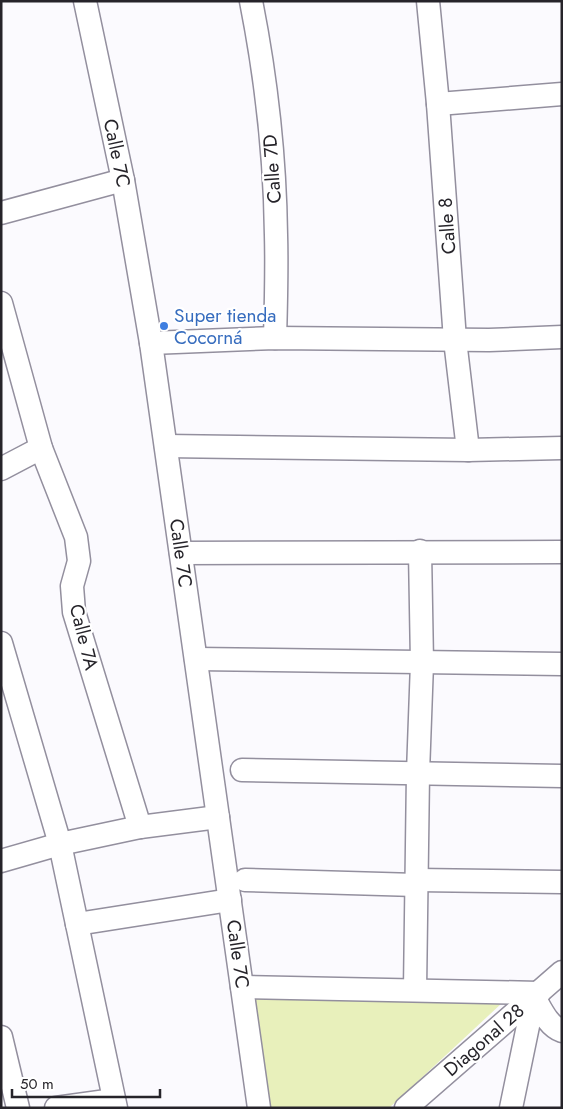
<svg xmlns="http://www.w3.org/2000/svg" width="563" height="1109" font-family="Jost,sans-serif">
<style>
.park{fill:#e8f0bb}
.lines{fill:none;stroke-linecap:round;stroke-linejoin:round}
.minor-casing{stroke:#938f9e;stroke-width:25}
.minor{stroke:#fff;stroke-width:22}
.shop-dot{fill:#3f7fe0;stroke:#fff;stroke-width:2}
.labels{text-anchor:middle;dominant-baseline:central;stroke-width:4.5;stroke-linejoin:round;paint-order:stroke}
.street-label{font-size:19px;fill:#26242a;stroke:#fff}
.shop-label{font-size:19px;fill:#366cbe;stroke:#fff;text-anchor:start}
</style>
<rect width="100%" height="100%" fill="#fbfafe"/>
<polygon class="park" points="254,998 502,1003 389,1108 271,1108"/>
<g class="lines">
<g class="minor-casing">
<g id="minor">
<polyline points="85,1 123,180 151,343 259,1108"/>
<path d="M 251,1 C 266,77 275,157 276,235 C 277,269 276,304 275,338"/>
<polyline points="428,1 438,104 455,340 468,450"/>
<polyline points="438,104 562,94"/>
<polyline points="1,213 123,180"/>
<polyline points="1,303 41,448 76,537 79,561 72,586 74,612 140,827"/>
<polyline points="151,343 275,338 489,340 562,337"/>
<polyline points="166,446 468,450 562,448"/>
<polyline points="1,469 41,448"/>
<polyline points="181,553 562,552"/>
<polyline points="1,643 60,844 116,1108"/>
<polyline points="196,659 562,664"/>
<polyline points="242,770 562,776"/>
<polyline points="1,861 60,844 140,827 218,817"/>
<polyline points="245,880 416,885"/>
<polyline points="417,880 562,882"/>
<polyline points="77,924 230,900"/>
<polyline points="242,987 539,993"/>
<polyline points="415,990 418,773 422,663 420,551"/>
<path d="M 534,997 C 541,1009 548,1026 562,1031"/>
<polyline points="1,1037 18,1108"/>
<polyline points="56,1108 114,1100"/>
<polyline points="406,1108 562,972"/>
<polyline points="511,1108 534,997"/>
</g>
</g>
<use href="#minor" class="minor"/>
</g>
<circle class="shop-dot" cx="164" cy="326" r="5"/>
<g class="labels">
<g class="street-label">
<text transform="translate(117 153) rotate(78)">Calle 7C</text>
<text transform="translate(272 169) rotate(-94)">Calle 7D</text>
<text transform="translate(447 226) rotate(-94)">Calle 8</text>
<text transform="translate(181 553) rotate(82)">Calle 7C</text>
<text transform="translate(84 637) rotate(76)">Calle 7A</text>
<text transform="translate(238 954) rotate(82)">Calle 7C</text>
<text transform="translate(484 1040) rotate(-41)">Diagonal 28</text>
</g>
<g class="shop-label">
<text x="174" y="315">Super tienda<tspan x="174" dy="22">Cocorná</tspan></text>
</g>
</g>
<rect width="563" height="1109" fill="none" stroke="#26242a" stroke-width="5"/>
<path d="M12 1089v8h148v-8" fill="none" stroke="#26242a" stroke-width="2.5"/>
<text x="20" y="1089" font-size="15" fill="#26242a" stroke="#ffffff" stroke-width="4" paint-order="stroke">50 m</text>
</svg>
